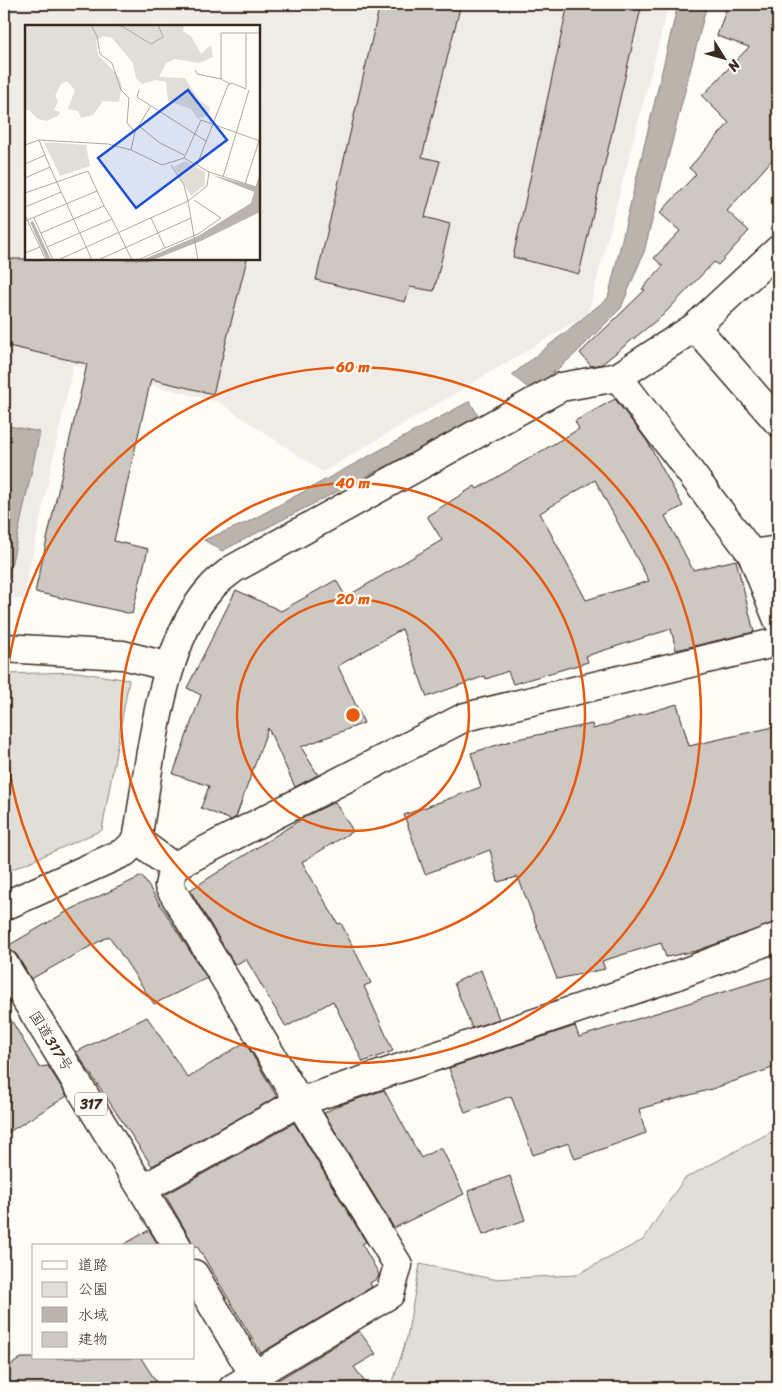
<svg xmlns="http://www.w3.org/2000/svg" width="782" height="1392" font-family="Sriracha,'Klee One',sans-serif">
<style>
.built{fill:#efece7;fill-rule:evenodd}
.green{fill:#e1ded7;stroke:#8e847a}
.water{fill:#bbb4ad;stroke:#887d74}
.building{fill:#cdc8c2;stroke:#3b2a1e;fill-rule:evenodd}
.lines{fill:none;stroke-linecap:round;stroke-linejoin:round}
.minor-casing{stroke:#3b2a1e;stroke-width:31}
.tertiary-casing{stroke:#3b2a1e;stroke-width:31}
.trunk-casing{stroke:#3b2a1e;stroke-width:31}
.minor{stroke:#fdfcf7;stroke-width:28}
.tertiary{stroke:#fdfcf7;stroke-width:28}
.trunk{stroke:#fdfcf7;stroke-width:28}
.ring{fill:none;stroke:#e8590c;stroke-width:2.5}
.labels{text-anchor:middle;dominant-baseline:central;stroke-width:4.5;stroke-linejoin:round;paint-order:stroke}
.shield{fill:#fdfcf7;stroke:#75695f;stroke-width:1}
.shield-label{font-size:14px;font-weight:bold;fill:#3b2a1e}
.street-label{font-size:15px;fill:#3b2a1e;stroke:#fdfcf7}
.inset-road{fill:none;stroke:#afa8a0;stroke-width:1}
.view{fill:#1d4ed8;fill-opacity:0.15;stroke:#1d4ed8;stroke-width:2.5}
.inset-edge{fill:none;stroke:#3b2a1e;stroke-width:2.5}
.centre{fill:#e8590c;stroke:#fdfcf7;stroke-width:2.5}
.ring-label{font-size:15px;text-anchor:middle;font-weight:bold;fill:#e8590c;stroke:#fdfcf7;stroke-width:4.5;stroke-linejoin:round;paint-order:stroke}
</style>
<rect width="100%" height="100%" fill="#fdfcf7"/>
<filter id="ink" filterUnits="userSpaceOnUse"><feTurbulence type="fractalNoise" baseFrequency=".02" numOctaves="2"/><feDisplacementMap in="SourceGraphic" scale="10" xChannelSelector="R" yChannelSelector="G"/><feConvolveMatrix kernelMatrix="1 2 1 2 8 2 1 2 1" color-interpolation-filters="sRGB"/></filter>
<g filter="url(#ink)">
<path class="built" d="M 4,4 L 669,4 L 588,314 L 323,472 L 219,402 L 73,365 L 23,600 L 4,596 ZM 26,26 L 259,26 L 259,259 L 26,259 Z"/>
<g class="green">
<polygon points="77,672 129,680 102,830 4,873 4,674"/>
<polygon points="778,1128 778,1388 391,1388 407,1337 420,1264 493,1279 576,1275 643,1240 684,1179"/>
</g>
<g class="water">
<polygon points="678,4 707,4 644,252 621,308 575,354 532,391 512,375 608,298"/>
<polygon points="470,401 479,418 222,551 204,540 246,523"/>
<polygon points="4,425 40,432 8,580 4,579"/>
</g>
<g class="building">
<polygon points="380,4 461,4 422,157 440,161 425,217 450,224 434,291 410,287 405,302 316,280"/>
<polygon points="568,4 642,4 579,274 513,257"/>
<polygon points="728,4 778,4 778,153 727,211 749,231 718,265 714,262 663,315 602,364 591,366 580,353 645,290 642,289 663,266 654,258 680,231 660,213 696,174 689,168 729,123 702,96 749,47 717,36"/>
<polygon points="4,259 247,259 213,394 151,379 114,541 148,549 132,614 35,592 87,364 4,345"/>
<path d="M 615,399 L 647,441 L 683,506 L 665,516 L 693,570 L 736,560 L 754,632 L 676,650 L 671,629 L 586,656 L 588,662 L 513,684 L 508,671 L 486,679 L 485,676 L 427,697 L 402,629 L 338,666 L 364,723 L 301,747 L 318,775 L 295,787 L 268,728 L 236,817 L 231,820 L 201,808 L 209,786 L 173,774 L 201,695 L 187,688 L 236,590 L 281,611 L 336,580 L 346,597 L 442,540 L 427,516 L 475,486 L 477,489 L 579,429 L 575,421 ZM 595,480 L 649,581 L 586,600 L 540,513 Z"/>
<polygon points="677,704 689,746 778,726 778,922 696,951 666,957 661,943 602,961 605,969 557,979 518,877 498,882 490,850 425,874 404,815 481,787 471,753 517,739 592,724 593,729"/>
<polygon points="335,802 353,831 302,862 338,924 341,923 371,983 364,986 393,1051 363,1062 333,1001 286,1027 246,959 235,965 190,890 308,815"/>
<polygon points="142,876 207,978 154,1004 109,936 31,979 17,955 11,950 4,948 68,911"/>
<polygon points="481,970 499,1019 472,1028 454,983"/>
<polygon points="778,975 778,1066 712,1089 639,1109 646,1133 575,1159 569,1143 533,1155 511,1096 465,1113 449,1068 575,1026 579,1037"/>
<polygon points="4,1008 39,1067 48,1066 67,1096 4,1135"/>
<polygon points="147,1017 188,1078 245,1042 277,1097 152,1166 76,1052"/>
<polygon points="384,1090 421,1158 441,1147 464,1194 394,1228 324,1113 337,1106"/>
<polygon points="294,1123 366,1242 362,1244 379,1274 378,1278 370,1283 372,1287 261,1353 197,1246 193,1246 190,1238 165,1195"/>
<polygon points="510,1176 525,1220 483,1235 468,1191"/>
<polygon points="149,1230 159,1246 121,1246"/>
<polygon points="359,1331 376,1354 354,1367 369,1388 284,1388 278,1380"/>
<polygon points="21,1358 141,1358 160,1388 4,1388 4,1370"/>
</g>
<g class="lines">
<g class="minor-casing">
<g id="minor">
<polyline points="695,327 778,422"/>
<polyline points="618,377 752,554 778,620"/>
<polyline points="752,554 778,550"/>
<polyline points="137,840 173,867"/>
<polyline points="173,867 169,886 398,1265 390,1294 233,1388"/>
<polyline points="173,867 465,717 778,642"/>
<path d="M 4,906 L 125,852 L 137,840 C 150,766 159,643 212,587 C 218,580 226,575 233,569 L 561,387 L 618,377 L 695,327 L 778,250"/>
<polyline points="143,1189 299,1102 675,976 778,937"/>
</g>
</g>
<g class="tertiary-casing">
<polyline id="tertiary" points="4,648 123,655 170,667"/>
</g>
<g class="trunk-casing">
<g id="trunk">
<polyline points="4,964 177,1246"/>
<polyline points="194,1274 262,1388"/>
</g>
</g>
<use href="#minor" class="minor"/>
<use href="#tertiary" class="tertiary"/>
<use href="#trunk" class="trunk"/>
</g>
</g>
<g class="ring">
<circle cx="353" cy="715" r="116"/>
<circle cx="353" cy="715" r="232"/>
<circle cx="353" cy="715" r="348"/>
</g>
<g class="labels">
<rect class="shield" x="75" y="1092.5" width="32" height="23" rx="4"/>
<g class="shield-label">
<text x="91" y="1104">317</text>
</g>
<g class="street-label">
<text transform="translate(51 1041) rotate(58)">国道317号</text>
</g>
</g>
<g transform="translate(25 25)">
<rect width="235" height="235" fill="#fdfcf7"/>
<path d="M 0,0 L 159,0 L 158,6 L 166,11 L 176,29 L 186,20 L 188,32 L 174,38 L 150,34 L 141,38 L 134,52 L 160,53 L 174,75 L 185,83 L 183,90 L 173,94 L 166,84 L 143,76 L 141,57 L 131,55 L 117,59 L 111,53 L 108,38 L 87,13 L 78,11 L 71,16 L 73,30 L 94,52 L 97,62 L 94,77 L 78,76 L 68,90 L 56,93 L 53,86 L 43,84 L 50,65 L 42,56 L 36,59 L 30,71 L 33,76 L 29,85 L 35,87 L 33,91 L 21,96 L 13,94 L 4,85 L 0,85 ZM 19,117 L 61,120 L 65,141 L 35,151 ZM 160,136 L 180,147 L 180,160 L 166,171 L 149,142 Z" fill="#e1ded7"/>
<path d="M 187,150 L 231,162 L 235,152 L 235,187 L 176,216 L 128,235 L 117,235 L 173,211 L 226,178 L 229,167 ZM 8,196 L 26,235 L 22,235 L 5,197 Z" fill="#bbb4ad"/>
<path class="inset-road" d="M 66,0 L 72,11 L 75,29 L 87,38 L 96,65 L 104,73 L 102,98 L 110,107M 95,0 L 126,19 L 138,12 L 133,0M 170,45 L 172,49 L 196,54M 205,59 L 196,54 L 196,8 L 221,8M 114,65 L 112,72 L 181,116M 114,101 L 135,118 L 159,130M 14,115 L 20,130M 0,120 L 14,115 L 83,119 L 106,125 L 137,140 L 159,133 L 171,140M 106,125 L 110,107 L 125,82M 159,133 L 176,95 L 235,116M 0,139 L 20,130 L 25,142M 184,147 L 231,162 L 235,150M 198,152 L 224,65M 0,153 L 25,142 L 67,235M 220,159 L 235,113M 0,168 L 63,146 L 79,181 L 16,208M 79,181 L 87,194M 0,182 L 36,167M 0,190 L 21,235M 9,193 L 28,235M 0,196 L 72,166M 22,222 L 87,194 L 107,235M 140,223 L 173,209 L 196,193 L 169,175M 0,228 L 15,222M 33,235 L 163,176 L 159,160 L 146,140M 73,235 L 166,193M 113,235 L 140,223 L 126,193M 173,235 L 163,176 L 182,161 L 184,147 L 172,140 L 203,60 L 207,58 L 221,64 L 221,8 L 235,8"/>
<path class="view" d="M 163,65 L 202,115 L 111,183 L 73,133 Z"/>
<rect width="235" height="235" class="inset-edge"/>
</g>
<circle cx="353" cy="715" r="8" class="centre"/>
<g class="ring-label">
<text x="353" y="372">60 m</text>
<text x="353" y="488">40 m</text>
<text x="353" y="604">20 m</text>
</g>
<rect width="782" height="1392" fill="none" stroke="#fdfcf7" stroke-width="20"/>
<rect x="10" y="10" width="762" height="1372" fill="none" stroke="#3b2a1e" stroke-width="2" filter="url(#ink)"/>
<rect x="32" y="1244" width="162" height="115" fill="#fdfcf7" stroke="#afa8a0"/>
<rect x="42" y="1261" width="25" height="8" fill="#fdfcf7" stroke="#afa8a0"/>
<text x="78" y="1270" font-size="15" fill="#3b2a1e">道路</text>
<rect x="42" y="1282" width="25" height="15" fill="#e1ded7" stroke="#afa8a0"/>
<text x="78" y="1294" font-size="15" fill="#3b2a1e">公園</text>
<rect x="42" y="1307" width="25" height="15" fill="#bbb4ad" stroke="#afa8a0"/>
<text x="78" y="1320" font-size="15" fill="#3b2a1e">水域</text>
<rect x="42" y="1332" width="25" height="15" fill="#cdc8c2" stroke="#afa8a0"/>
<text x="78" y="1344" font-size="15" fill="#3b2a1e">建物</text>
<g transform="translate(724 58) rotate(127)" stroke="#fdfcf7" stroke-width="4" paint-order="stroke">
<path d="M0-4L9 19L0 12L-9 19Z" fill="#3b2a1e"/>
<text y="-8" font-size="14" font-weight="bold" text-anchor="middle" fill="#3b2a1e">N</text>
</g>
</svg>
